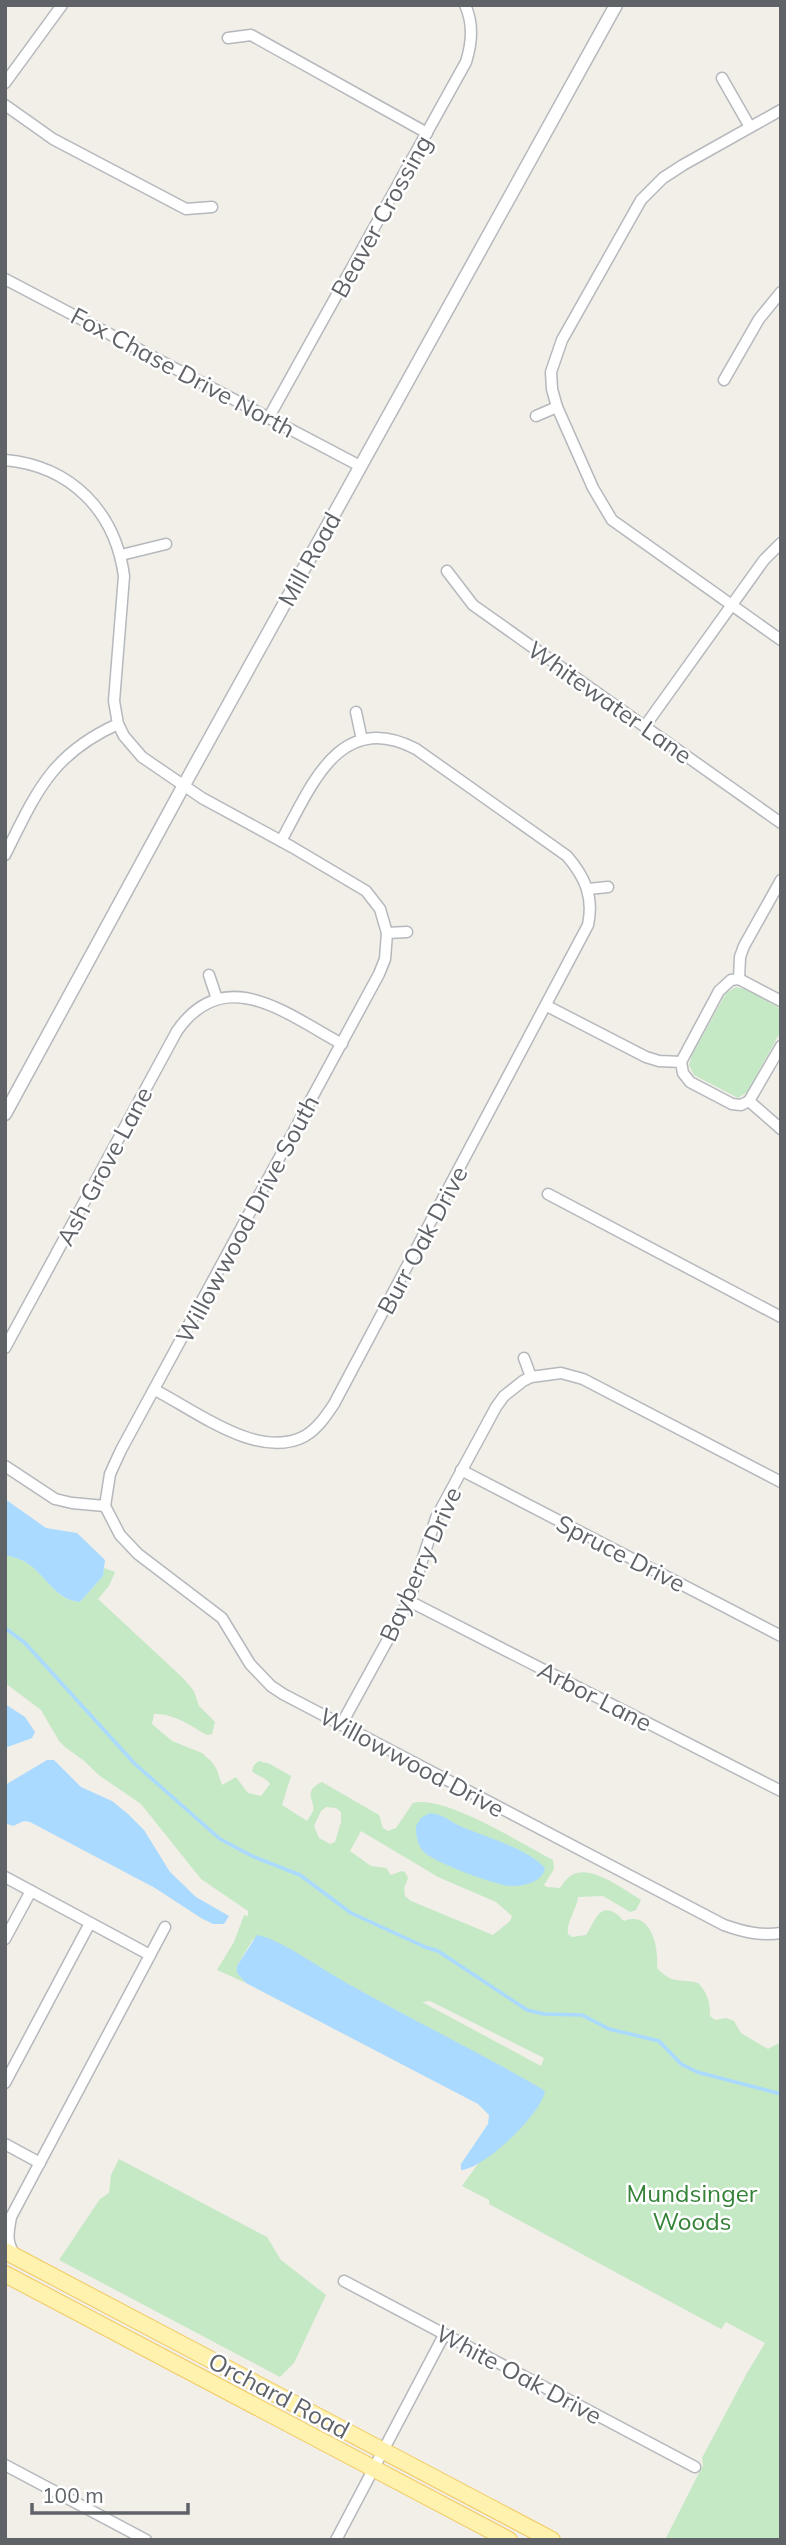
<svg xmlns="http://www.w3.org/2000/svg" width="786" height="2545" font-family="Mulish,sans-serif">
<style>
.green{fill:#c5e8c5;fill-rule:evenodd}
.water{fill:#aadaff}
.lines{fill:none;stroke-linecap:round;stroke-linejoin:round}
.stream{stroke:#aadaff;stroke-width:3.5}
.minor-casing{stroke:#b5b8bc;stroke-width:13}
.tertiary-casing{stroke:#b5b8bc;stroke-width:15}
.primary-casing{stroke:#f2c960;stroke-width:18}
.minor{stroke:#fff;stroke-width:10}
.tertiary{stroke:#fff;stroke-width:12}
.primary{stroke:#fff2af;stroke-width:16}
.labels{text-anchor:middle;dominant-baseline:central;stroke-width:5;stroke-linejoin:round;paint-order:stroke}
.street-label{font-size:24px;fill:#5f6368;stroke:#fff}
.park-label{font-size:24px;fill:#348238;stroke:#fff}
</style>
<rect width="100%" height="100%" fill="#f1efe8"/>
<g class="green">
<polygon points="736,987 745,989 781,1009 781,1031 747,1092 738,1098 694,1075 689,1065 692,1055 726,993"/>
<path d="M 5,1555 C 12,1557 21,1559 27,1563 C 46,1575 55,1600 80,1602 L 103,1576 L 104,1568 L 115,1572 L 109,1586 L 98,1599 L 184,1679 L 194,1691 L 199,1706 L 215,1722 L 212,1734 L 207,1735 C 191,1726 174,1713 154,1714 L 152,1724 L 172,1741 L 202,1753 L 212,1762 L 217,1770 L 222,1785 L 236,1777 L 248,1793 L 261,1796 L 270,1784 C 266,1777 258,1777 252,1771 L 254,1765 L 259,1761 L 270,1764 L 291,1776 L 282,1805 L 307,1821 C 308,1819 312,1814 313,1811 C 316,1801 301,1792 322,1782 L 379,1815 L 383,1828 L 388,1831 L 396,1828 L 413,1803 C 445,1795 522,1844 553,1860 L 554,1869 L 544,1885 L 547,1887 L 560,1888 C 563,1883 567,1878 572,1875 C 591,1864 624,1890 641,1900 L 636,1910 L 630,1912 L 603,1896 L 578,1897 C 577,1909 566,1922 568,1934 L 572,1937 L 586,1935 C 593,1926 598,1902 615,1913 C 619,1915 621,1919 624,1921 C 651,1910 659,1947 657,1968 C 673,1985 679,1978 698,1983 C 708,1993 710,2003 710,2016 L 715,2020 L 726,2018 L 734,2021 L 741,2033 L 768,2049 L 781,2042 L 781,2540 L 665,2540 L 703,2465 L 702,2458 L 747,2373 L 765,2343 L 726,2322 L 721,2329 L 489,2204 L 489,2200 L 462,2186 L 535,2085 L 351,1986 L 253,1939 L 237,1966 L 237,1973 L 246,1983 L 217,1970 L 234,1942 L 244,1915 L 248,1916 L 248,1911 L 201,1879 L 141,1804 L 100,1776 L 83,1760 L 65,1747 L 59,1741 L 41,1710 L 5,1683 ZM 326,1807 L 336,1808 L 341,1812 L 341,1822 L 335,1842 L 330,1844 L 319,1838 L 314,1826 L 321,1811 ZM 361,1831 L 438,1877 L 496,1902 L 512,1916 L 510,1921 L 493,1935 L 411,1901 L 405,1896 L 404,1888 L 408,1878 L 405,1872 L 402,1871 L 391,1875 L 386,1868 L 371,1866 L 350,1851 ZM 430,2001 L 544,2058 L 541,2066 L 422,2002 Z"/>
<polygon points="119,2159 267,2237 281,2260 326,2295 294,2363 280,2377 59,2260 100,2199 109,2193 111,2175"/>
</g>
<g class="water">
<path d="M 5,1499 L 46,1528 L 77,1533 L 105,1560 L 103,1576 L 80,1602 C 55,1600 46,1575 27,1563 C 21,1559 12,1557 5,1555 Z"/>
<polygon points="5,1704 25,1717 35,1732 32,1738 5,1748"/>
<polygon points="47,1760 54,1760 81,1787 112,1801 128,1814 144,1830 170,1872 196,1897 229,1916 224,1924 213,1924 201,1918 155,1888 30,1822 24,1821 13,1826 5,1823 5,1785"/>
<path d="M 430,1813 C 443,1814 449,1821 460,1826 C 485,1837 527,1848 545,1868 C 543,1882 522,1887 510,1886 C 493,1884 435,1863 424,1852 C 417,1845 416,1835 416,1826 L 421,1818 Z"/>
<path d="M 257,1935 C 279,1938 329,1974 352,1986 C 415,2021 480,2053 542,2089 L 545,2092 C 540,2115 484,2169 461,2170 L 461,2164 L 488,2124 L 489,2115 L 478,2104 L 246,1983 L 237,1973 L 237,1966 Z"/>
</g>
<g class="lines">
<polyline class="stream" points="5,1628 25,1643 135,1764 220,1839 252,1856 300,1875 351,1913 425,1947 438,1951 527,2010 544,2014 582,2015 609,2029 659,2041 681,2064 697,2072 781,2094"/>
<g class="minor-casing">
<g id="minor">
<polyline points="228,38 251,35 427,133"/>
<polyline points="722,78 750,127"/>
<polyline points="5,83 62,5"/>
<polyline points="5,105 53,139 186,209 212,207"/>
<polyline points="781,110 683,165 663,178 641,200 562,340 551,372 552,389 557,407 593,488 612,520 781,640"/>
<polyline points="5,279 360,466"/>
<polyline points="724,380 759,319 781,292"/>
<polyline points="536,416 557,407"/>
<path d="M 269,417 L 466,62 C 472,43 474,24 465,5"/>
<path d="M 5,460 C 71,466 115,511 124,576 L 114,701 L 118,724 L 124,736 L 142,757 L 202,798 L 292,847 L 366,891 L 380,909 L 387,933 L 385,959 L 379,974 L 121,1450 L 110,1474 L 105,1506"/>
<polyline points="121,555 166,544"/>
<polyline points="447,571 473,605 781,823"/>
<polyline points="356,712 362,740"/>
<polyline points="645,726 764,560 781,543"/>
<path d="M 5,855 C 36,793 51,754 118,724"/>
<polyline points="588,889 608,887"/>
<polyline points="387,933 407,932"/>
<polyline points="209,975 217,999"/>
<polyline points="739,979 781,1001"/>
<polyline points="547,1006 646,1057 659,1061 681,1062 683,1073 690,1082 732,1104 741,1105 749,1101 781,1129"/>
<polyline points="681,1062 719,991 731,980 739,979 740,957 744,946 781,880"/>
<polyline points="749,1101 781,1046"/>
<polyline points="548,1194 781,1317"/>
<path d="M 5,1348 L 177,1031 C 225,962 288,1015 342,1044"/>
<polyline points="524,1358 531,1377"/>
<path d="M 155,1390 C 196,1411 259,1461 305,1436 C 318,1428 326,1416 334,1404 L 588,925 C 594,897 585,877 567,856 L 416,749 C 339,709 311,787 281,841"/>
<polyline points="5,1466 55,1499 72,1503 105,1506"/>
<polyline points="461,1470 781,1636"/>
<path d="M 105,1506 L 120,1535 L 138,1554 L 222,1618 L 250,1664 L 271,1686 L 283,1694 L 724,1925 C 744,1932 760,1936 781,1933"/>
<polyline points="409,1601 781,1791"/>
<polyline points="341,1725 409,1601 436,1518 496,1407 504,1396 523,1381 531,1377 561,1373 583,1379 781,1482"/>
<polyline points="5,1877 150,1955"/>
<polyline points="5,1939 31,1891"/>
<polyline points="5,2083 90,1923"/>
<polyline points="5,2144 40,2163"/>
<polyline points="11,2217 165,1927"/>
<path d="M 5,2222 L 11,2217 C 8,2233 6,2242 15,2255"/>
<polyline points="344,2281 695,2467"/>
<polyline points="5,2465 146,2540"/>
<polyline points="336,2540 444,2335"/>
</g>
</g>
<g class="tertiary-casing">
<polyline id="tertiary" points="5,1114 184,785 616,5"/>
</g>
<g class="primary-casing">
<g id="primary">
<polyline points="5,2251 552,2540"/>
<polyline points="5,2274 509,2540"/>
</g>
</g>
<use href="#minor" class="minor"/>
<use href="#tertiary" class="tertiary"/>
<use href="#primary" class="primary"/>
</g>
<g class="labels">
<g class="street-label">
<text transform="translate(381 216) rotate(-61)">Beaver Crossing</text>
<text transform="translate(183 372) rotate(28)">Fox Chase Drive North</text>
<text transform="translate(309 559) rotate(-61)">Mill Road</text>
<text transform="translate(610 702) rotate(35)">Whitewater Lane</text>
<text transform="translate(104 1166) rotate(-62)">Ash Grove Lane</text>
<text transform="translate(247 1219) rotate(-62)">Willowwood Drive South</text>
<text transform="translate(422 1240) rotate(-62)">Burr Oak Drive</text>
<text transform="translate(621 1553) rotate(27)">Spruce Drive</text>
<text transform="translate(420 1564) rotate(-66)">Bayberry Drive</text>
<text transform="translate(595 1696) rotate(27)">Arbor Lane</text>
<text transform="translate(412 1762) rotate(28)">Willowwood Drive</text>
<text transform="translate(519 2374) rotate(28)">White Oak Drive</text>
<text transform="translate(279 2395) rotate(28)">Orchard Road</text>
</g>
<g class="park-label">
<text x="692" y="2193">Mundsinger<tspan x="692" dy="28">Woods</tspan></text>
</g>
</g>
<rect width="786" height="2545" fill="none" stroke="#5f6368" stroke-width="14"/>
<path d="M32 2503v10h156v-10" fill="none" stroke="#5f6368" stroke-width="3.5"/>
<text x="42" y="2503" font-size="21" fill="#5f6368" stroke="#ffffff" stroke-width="5" paint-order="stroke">100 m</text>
</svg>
